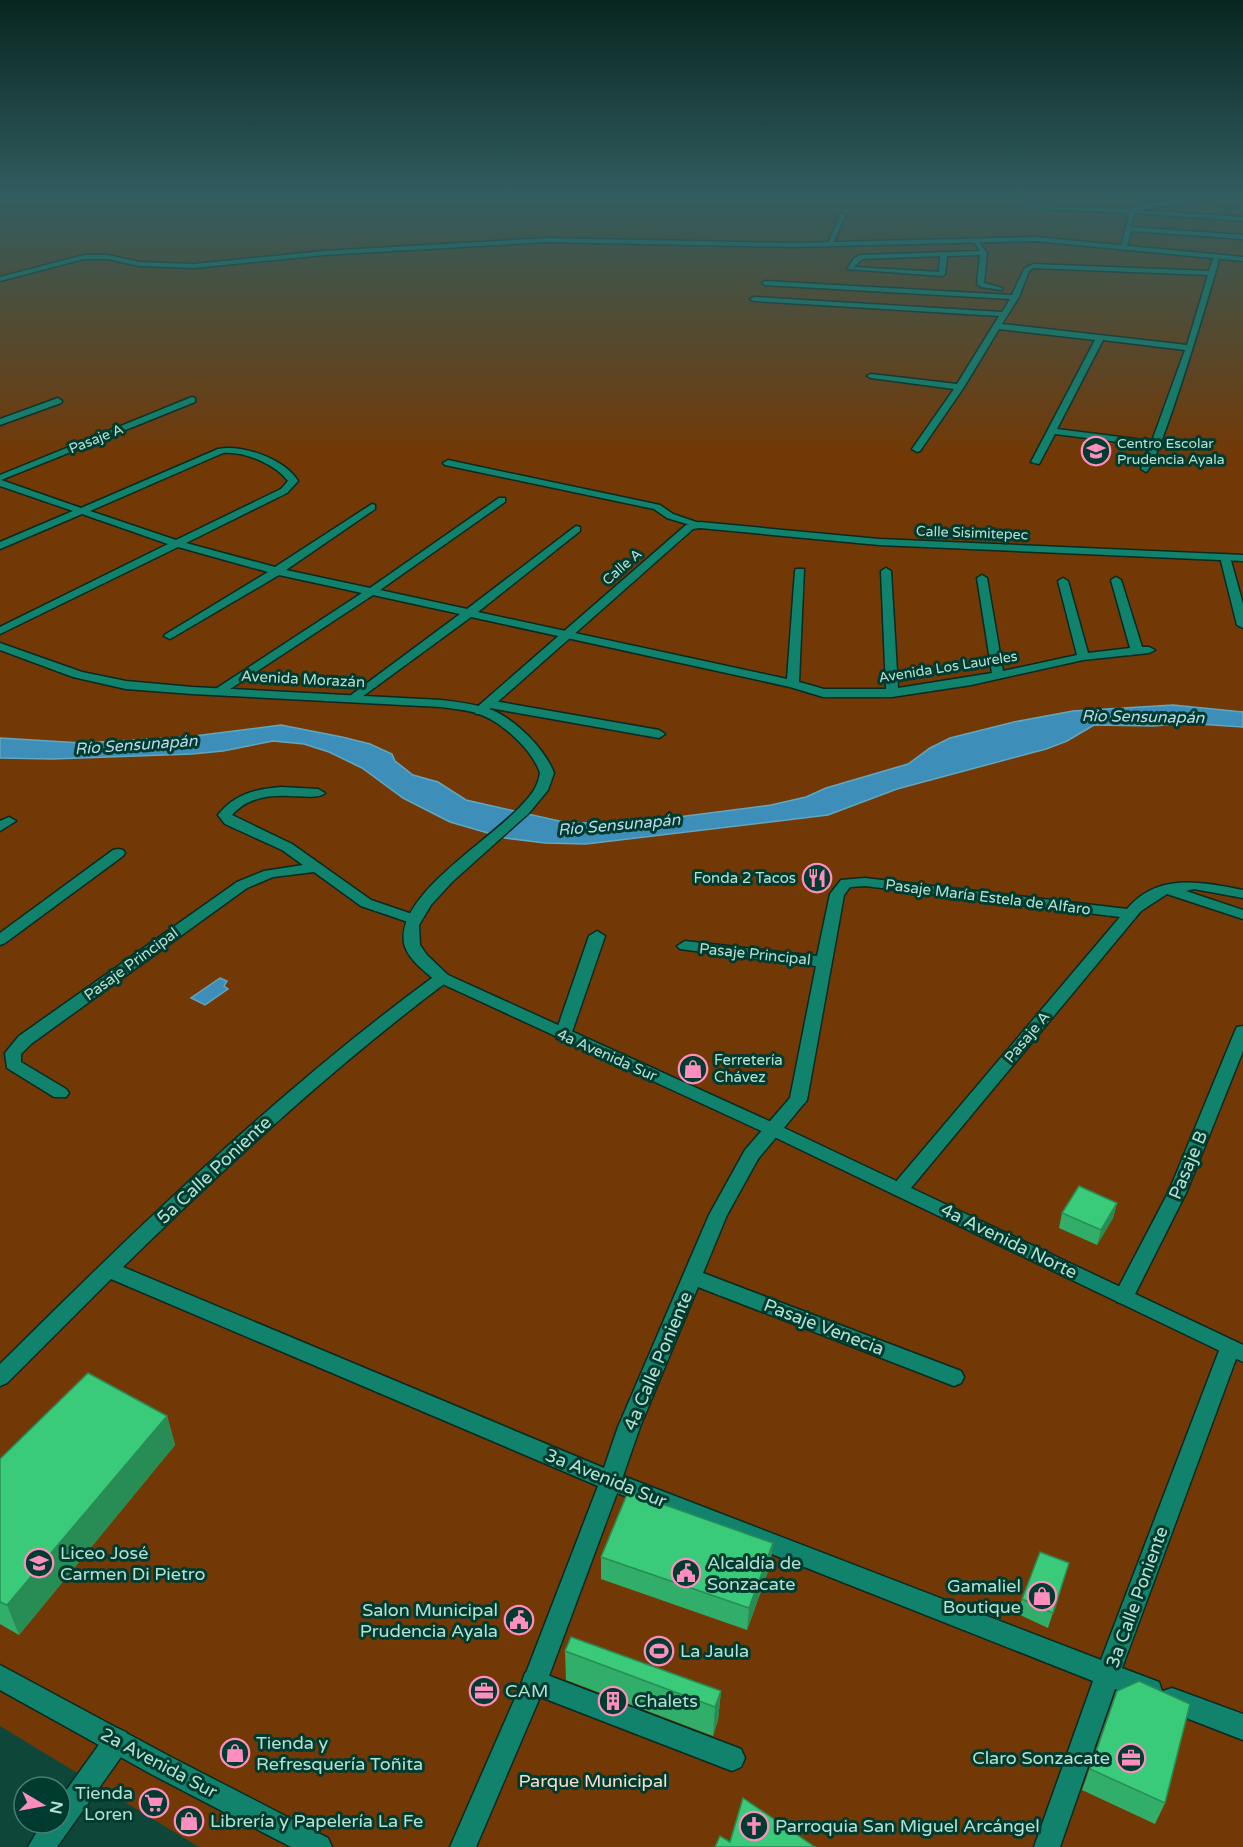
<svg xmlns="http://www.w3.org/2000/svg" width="1243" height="1847" font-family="'Varela Round',sans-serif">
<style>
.green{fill:#723907}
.water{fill:#3d8eb8;stroke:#61a7c0;stroke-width:1.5}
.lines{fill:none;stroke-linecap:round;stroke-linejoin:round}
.pedestrian-casing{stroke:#092921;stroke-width:3}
.minor-casing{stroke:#092921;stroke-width:3}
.tertiary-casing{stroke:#092921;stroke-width:3}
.secondary-casing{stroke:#092921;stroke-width:3}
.pedestrian{fill:#11836c;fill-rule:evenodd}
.minor{fill:#11836c;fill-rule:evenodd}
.tertiary{fill:#11836c;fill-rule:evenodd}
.secondary{fill:#11836c;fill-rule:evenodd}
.wall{fill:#31ae69}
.shaded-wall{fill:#288d55}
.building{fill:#39ca7a;stroke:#288d55;stroke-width:1.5}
.labels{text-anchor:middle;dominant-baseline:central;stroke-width:6;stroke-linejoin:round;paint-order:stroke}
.far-street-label{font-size:14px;fill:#b5e1d3;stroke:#003b2f}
.far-poi-label{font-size:14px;fill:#b5e1d3;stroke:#003b2f;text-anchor:start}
.street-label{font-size:15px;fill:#b5e1d3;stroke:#003b2f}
.poi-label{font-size:15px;fill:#b5e1d3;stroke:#003b2f;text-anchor:end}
.water-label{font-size:16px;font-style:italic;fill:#bcdaeb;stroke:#003b2f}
.near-street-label{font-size:18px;fill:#b5e1d3;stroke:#003b2f}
.near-poi-label{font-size:18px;fill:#b5e1d3;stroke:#003b2f;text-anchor:start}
.near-park-label{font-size:18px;fill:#faddcb;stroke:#003b2f}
</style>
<rect width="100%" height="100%" fill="#0f463a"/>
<polygon class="green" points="0,196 1243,196 1243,1847 199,1847 0,1726"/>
<g class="water">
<polygon points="1173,705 1243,712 1243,727 1183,723 1154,726 1094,725 1067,741 1046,749 897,789 828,815 586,844 545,843 505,838 450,822 403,798 362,768 329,752 304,744 273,741 223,751 192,754 52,759 0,758 0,738 82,743 186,737 281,725 342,737 370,744 392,754 395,761 413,775 438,782 466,800 568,823 639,822 771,805 806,797 826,788 908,764 930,748 950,738 1014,722 1073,711"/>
<polygon points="220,978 227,981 224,986 228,989 205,1005 191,998"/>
</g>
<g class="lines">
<g class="pedestrian-casing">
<g id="pedestrian">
<polygon points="685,941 788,953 796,958 788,963 680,949 677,946"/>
<polygon points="534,1670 741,1749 745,1758 741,1767 732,1771 525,1691 522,1682 525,1673"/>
</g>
</g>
<g class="minor-casing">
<g id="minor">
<polygon points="1211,196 1227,196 1137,210 1243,217 1243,221 1135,213 1131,227 1243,235 1243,239 1131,231 1127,247 1124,249 1121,247 1129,213 1022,208 1025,206 1131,209 1138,204"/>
<polygon points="843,213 846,215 832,245 827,246 840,215"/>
<path d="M 976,238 L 987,253 L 984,283 L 1002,288 L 1002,290 L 981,287 L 977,284 L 980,255 L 947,256 L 945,274 L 942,276 L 847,269 L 854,258 L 861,255 L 980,251 L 973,240 ZM 940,256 L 939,272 L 854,267 L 862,259 Z"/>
<path d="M 1217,254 L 1220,256 C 1213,282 1159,466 1146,472 L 1141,469 L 1150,446 L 1055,434 L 1039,464 L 1031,462 L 1095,340 L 999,329 L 964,387 L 920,451 L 917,452 L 912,449 L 954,389 L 871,378 L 867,376 L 871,374 L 957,384 L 999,316 L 754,301 L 750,299 L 754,297 L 1002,312 L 1010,299 L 765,285 L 762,283 L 765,281 L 1012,295 L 1024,269 L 1033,264 L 1209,271 L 1214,256 ZM 1033,268 L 1208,275 L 1187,345 L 1002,324 L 1019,297 L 1029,271 ZM 1103,340 L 1185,350 L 1152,441 L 1057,429 Z"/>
<path d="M 192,397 L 195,398 L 195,402 L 1,480 L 81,508 L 218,449 C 242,444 285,459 298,481 L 287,493 L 186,543 L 275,567 L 372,504 L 375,505 L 375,509 L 286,570 L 370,588 L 499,498 L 505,498 L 505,502 L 380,590 L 467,609 L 576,526 L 580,527 L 580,531 L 478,612 L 787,679 L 795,571 L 796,569 L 804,569 L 799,682 L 824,689 L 886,689 L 881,571 L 886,568 L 891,571 L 898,688 L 992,673 L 977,578 L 982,575 L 987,578 L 1003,671 L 1077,655 L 1058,581 L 1063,578 L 1068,581 L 1088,653 L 1130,648 L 1111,580 L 1116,577 L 1121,580 L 1142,647 L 1149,647 L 1155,650 L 1149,653 L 1083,660 L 971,685 L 892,697 L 823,697 L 790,687 L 471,617 L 355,702 L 351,701 L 351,695 L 460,614 L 373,595 L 221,695 L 217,694 L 217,688 L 362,593 L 279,575 L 170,639 L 164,636 L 166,634 L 268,572 L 178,547 L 0,634 L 0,627 L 168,544 L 82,514 L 0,549 L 0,542 L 73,511 L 0,486 L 0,475 ZM 223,453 C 244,451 275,464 288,481 L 281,489 L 176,540 L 90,511 Z"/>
<polygon points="58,398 62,401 61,403 0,425 0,419"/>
<polygon points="448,460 660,505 673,514 705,525 700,528 667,518 654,509 445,465 443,463"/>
<polygon points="1225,554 1230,557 1243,604 1243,628 1237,625 1220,557"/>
<polygon points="488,700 659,730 665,734 659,738 484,707 482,704"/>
<path d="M 281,787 L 318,789 L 325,793 C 312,805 262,781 232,815 L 292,844 L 371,900 L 418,916 L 420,919 L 418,922 L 408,922 L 361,906 L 314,872 L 273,877 L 247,888 L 31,1044 L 21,1054 L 21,1062 L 66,1089 L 69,1093 L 66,1097 L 54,1097 L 7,1068 L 5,1053 L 19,1036 L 237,882 L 264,871 L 303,865 L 282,850 L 225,824 L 218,815 C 234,794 256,789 281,787 Z"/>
<polygon points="9,817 16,821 0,831 0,821"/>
<polygon points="118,849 123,850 125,853 123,856 5,943 0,945 0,933 113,850"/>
<path d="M 865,878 L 1127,909 C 1158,872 1202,882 1243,890 L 1243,898 L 1194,889 L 1186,891 L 1243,910 L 1243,919 L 1167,894 L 1141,911 L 906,1194 L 900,1196 L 894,1194 L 891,1189 L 894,1184 L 1120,917 L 865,886 L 850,887 L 844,895 L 807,1100 L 758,1159 L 727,1215 L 703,1273 L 961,1371 L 964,1377 L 961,1383 L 954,1386 L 698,1287 L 640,1427 L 623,1476 L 1101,1660 L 1220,1348 L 1223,1342 L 1230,1340 L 1237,1342 L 1240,1348 L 1122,1668 L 1159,1682 L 1162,1691 L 1159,1700 L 1150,1703 L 1115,1689 L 1060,1847 L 1034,1847 L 1093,1681 L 617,1493 L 549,1676 L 476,1847 L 450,1847 L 526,1673 L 598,1486 L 111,1279 L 7,1383 L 0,1386 L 0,1364 C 138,1227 279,1090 436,975 L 448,975 L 450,978 L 448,981 C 332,1068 225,1167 123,1267 L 604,1468 L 618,1427 L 709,1215 L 745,1150 L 790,1098 L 816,966 L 788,963 L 780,958 L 788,953 L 817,956 L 830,894 L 841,880 Z"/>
<polygon points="597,931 605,936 571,1035 569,1039 557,1039 555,1035 589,936"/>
<polygon points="1243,1026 1243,1051 1187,1191 1131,1302 1124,1304 1117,1302 1114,1296 1169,1191 1235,1031 1237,1027"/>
<polygon points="1172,1688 1243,1714 1243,1740 1163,1709 1160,1700 1163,1691"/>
<polygon points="117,1728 126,1732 130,1741 126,1750 57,1847 28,1847 42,1823 60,1823 60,1799 108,1732"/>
</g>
</g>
<g class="tertiary-casing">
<g id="tertiary">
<polygon points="1035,237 1243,257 1243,261 1035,241 793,247 547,242 324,255 194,268 139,266 108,259 84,259 0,281 0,277 84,255 108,255 139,262 194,264 324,251 547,238 793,243"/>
<polygon points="700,522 879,539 1243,555 1243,561 879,545 700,528 693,529 484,714 476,714 474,711 476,708 686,525"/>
<polygon points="0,1665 169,1756 328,1838 332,1847 291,1847 151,1774 0,1690"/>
</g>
</g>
<g class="secondary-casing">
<path id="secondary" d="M 0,643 L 82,672 L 126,681 L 192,687 L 441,700 C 458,702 476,704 492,710 C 516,720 545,749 554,773 L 548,790 L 529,813 L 452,882 L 431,905 L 419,925 L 420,945 L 427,955 L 448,975 L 780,1126 L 1243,1345 L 1243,1362 L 768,1134 L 436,981 C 426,972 407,959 404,943 C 396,889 507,833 534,790 C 537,785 539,779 540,773 C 533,751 505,725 484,716 C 471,710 455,709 441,707 L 192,694 L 126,689 L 73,677 L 0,650 Z"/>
</g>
<use href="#pedestrian" class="pedestrian"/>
<use href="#minor" class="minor"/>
<use href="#tertiary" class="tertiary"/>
<use href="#secondary" class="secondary"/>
</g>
<g class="wall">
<polygon points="1117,1203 1113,1218 1097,1245 1059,1228 1062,1213"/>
<polygon points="167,1416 175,1445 19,1635 0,1624 0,1459"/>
<polygon points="773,1543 770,1566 747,1630 601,1579 601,1557"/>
<polygon points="1069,1563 1048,1628 1018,1614 1022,1599"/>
<polygon points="565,1651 721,1691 718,1720 713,1736 566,1680"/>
<polygon points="1117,1691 1165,1803 1155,1824 1082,1790"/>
</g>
<g class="shaded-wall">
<polygon points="1117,1203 1113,1218 1097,1245 1101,1230"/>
<polygon points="167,1416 175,1445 19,1635 7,1605"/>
<polygon points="773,1543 770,1566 747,1630 749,1608"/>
<polygon points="721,1691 718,1720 713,1736 715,1707"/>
</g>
<g class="building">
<polygon points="1079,1186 1117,1203 1101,1230 1062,1213"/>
<polygon points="88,1373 167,1416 7,1605 0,1602 0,1459"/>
<polygon points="628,1492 773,1543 749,1608 601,1557"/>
<polygon points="1040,1552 1069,1563 1053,1613 1022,1599"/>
<polygon points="571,1637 721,1691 715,1707 565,1651"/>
<polygon points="1139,1681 1190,1704 1165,1803 1090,1769 1117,1691"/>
<polygon points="743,1798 815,1847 715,1847 720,1836 730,1842"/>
</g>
<linearGradient id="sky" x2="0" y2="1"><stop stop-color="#082620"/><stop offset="0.43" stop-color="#315d60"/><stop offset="1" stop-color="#315d60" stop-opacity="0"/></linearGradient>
<rect width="1243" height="454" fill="url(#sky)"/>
<defs>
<g id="school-ring" transform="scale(1.5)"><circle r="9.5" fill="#003b2f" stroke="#fe8ebd" stroke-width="1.5"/><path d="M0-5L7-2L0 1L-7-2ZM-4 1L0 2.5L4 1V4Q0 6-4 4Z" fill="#fe8ebd"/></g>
<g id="restaurant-ring" transform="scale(1.5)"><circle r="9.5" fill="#003b2f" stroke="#fe8ebd" stroke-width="1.5"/><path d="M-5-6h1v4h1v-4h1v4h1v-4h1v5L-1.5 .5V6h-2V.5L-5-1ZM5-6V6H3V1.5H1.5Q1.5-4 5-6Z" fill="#fe8ebd"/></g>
<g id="shop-ring" transform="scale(1.5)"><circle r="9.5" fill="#003b2f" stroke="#fe8ebd" stroke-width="1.5"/><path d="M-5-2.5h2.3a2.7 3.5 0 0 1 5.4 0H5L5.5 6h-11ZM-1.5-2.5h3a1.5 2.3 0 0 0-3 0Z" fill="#fe8ebd"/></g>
<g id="civic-ring" transform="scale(1.5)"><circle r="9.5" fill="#003b2f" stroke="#fe8ebd" stroke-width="1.5"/><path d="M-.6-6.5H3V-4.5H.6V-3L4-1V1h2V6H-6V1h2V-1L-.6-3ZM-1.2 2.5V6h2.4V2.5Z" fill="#fe8ebd"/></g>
<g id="stadium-ring" transform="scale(1.5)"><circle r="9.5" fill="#003b2f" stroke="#fe8ebd" stroke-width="1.5"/><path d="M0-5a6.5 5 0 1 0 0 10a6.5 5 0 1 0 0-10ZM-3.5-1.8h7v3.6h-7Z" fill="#fe8ebd"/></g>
<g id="office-ring" transform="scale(1.5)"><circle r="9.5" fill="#003b2f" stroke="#fe8ebd" stroke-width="1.5"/><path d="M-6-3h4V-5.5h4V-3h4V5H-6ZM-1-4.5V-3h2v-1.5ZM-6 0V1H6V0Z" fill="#fe8ebd"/></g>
<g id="building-ring" transform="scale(1.5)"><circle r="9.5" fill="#003b2f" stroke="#fe8ebd" stroke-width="1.5"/><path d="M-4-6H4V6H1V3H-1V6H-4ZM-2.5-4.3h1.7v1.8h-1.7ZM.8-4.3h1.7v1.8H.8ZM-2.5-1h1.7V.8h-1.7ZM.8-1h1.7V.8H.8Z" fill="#fe8ebd"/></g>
<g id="supermarket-ring" transform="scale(1.5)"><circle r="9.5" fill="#003b2f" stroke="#fe8ebd" stroke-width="1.5"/><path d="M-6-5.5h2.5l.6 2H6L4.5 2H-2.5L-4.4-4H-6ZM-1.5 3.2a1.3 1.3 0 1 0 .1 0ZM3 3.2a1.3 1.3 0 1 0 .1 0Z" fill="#fe8ebd"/></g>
<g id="church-ring" transform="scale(1.5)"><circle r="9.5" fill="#003b2f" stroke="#fe8ebd" stroke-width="1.5"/><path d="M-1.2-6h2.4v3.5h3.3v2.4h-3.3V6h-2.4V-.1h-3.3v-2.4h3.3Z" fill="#fe8ebd"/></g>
</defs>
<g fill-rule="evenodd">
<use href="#school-ring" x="1096" y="451"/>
<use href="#restaurant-ring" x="817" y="878"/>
<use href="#shop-ring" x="693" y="1069"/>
<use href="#school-ring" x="39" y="1563"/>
<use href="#civic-ring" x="686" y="1573"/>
<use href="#shop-ring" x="1042" y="1596"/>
<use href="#civic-ring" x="519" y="1620"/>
<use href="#stadium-ring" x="659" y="1651"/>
<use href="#office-ring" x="484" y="1691"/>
<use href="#building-ring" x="613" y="1701"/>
<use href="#shop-ring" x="235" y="1753"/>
<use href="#office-ring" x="1131" y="1758"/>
<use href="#supermarket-ring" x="154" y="1803"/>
<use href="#shop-ring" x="189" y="1821"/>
<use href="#church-ring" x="754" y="1826"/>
</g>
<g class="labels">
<g class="far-street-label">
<text transform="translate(96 439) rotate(-22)">Pasaje A</text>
<text transform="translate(972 533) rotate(2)">Calle Sisimitepec</text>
<text transform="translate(622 567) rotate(-41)">Calle A</text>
<text transform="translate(948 667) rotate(-9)">Avenida Los Laureles</text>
</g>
<g class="far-poi-label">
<text x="1117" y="443">Centro Escolar<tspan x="1117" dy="16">Prudencia Ayala</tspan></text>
</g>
<g class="street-label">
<text transform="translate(303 679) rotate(3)">Avenida Morazán</text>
<text transform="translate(988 897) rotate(7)">Pasaje María Estela de Alfaro</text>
<text transform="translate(755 954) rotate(6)">Pasaje Principal</text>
<text transform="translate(131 964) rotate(-36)">Pasaje Principal</text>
<text transform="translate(1027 1037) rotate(-50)">Pasaje A</text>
<text transform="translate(607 1055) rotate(24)">4a Avenida Sur</text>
</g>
<g class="poi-label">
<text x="796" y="878">Fonda 2 Tacos</text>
<text x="714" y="1060" text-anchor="start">Ferretería<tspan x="714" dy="17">Chávez</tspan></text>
</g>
<g class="water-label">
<text transform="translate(1143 717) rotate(1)">Río Sensunapán</text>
<text transform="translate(136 745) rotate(-4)">Río Sensunapán</text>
<text transform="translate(619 825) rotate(-5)">Río Sensunapán</text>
</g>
<g class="near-street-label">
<text transform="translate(1188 1165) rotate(-67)">Pasaje B</text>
<text transform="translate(214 1170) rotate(-43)">5a Calle Poniente</text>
<text transform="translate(1009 1241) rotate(26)">4a Avenida Norte</text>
<text transform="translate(824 1327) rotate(21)">Pasaje Venecia</text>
<text transform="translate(658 1361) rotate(-67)">4a Calle Poniente</text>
<text transform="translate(606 1478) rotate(22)">3a Avenida Sur</text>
<text transform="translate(1137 1597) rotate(-70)">3a Calle Poniente</text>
<text transform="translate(159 1763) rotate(28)">2a Avenida Sur</text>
</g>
<g class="near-poi-label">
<text x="60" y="1553">Liceo José<tspan x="60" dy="21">Carmen Di Pietro</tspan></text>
<text x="707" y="1563">Alcaldía de<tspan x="707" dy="21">Sonzacate</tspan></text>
<text x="1021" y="1586" text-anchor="end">Gamaliel<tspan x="1021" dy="21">Boutique</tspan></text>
<text x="498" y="1610" text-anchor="end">Salon Municipal<tspan x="498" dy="21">Prudencia Ayala</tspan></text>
<text x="680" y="1651">La Jaula</text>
<text x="505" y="1691">CAM</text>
<text x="634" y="1701">Chalets</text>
<text x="256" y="1743">Tienda y<tspan x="256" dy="21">Refresquería Toñita</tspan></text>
<text x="1110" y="1758" text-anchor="end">Claro Sonzacate</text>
<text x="133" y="1793" text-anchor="end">Tienda<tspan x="133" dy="21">Loren</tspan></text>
<text x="210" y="1821">Librería y Papelería La Fe</text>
<text x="775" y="1826">Parroquia San Miguel Arcángel</text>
</g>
<g class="near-park-label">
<text x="593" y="1781">Parque Municipal</text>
</g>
</g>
<g transform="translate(42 1805) rotate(100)"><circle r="28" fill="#003b2f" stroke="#487d71" stroke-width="1.5"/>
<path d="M0-4.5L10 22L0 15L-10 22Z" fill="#fe8ebd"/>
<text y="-9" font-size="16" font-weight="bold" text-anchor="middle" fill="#b5e1d3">N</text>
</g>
</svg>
